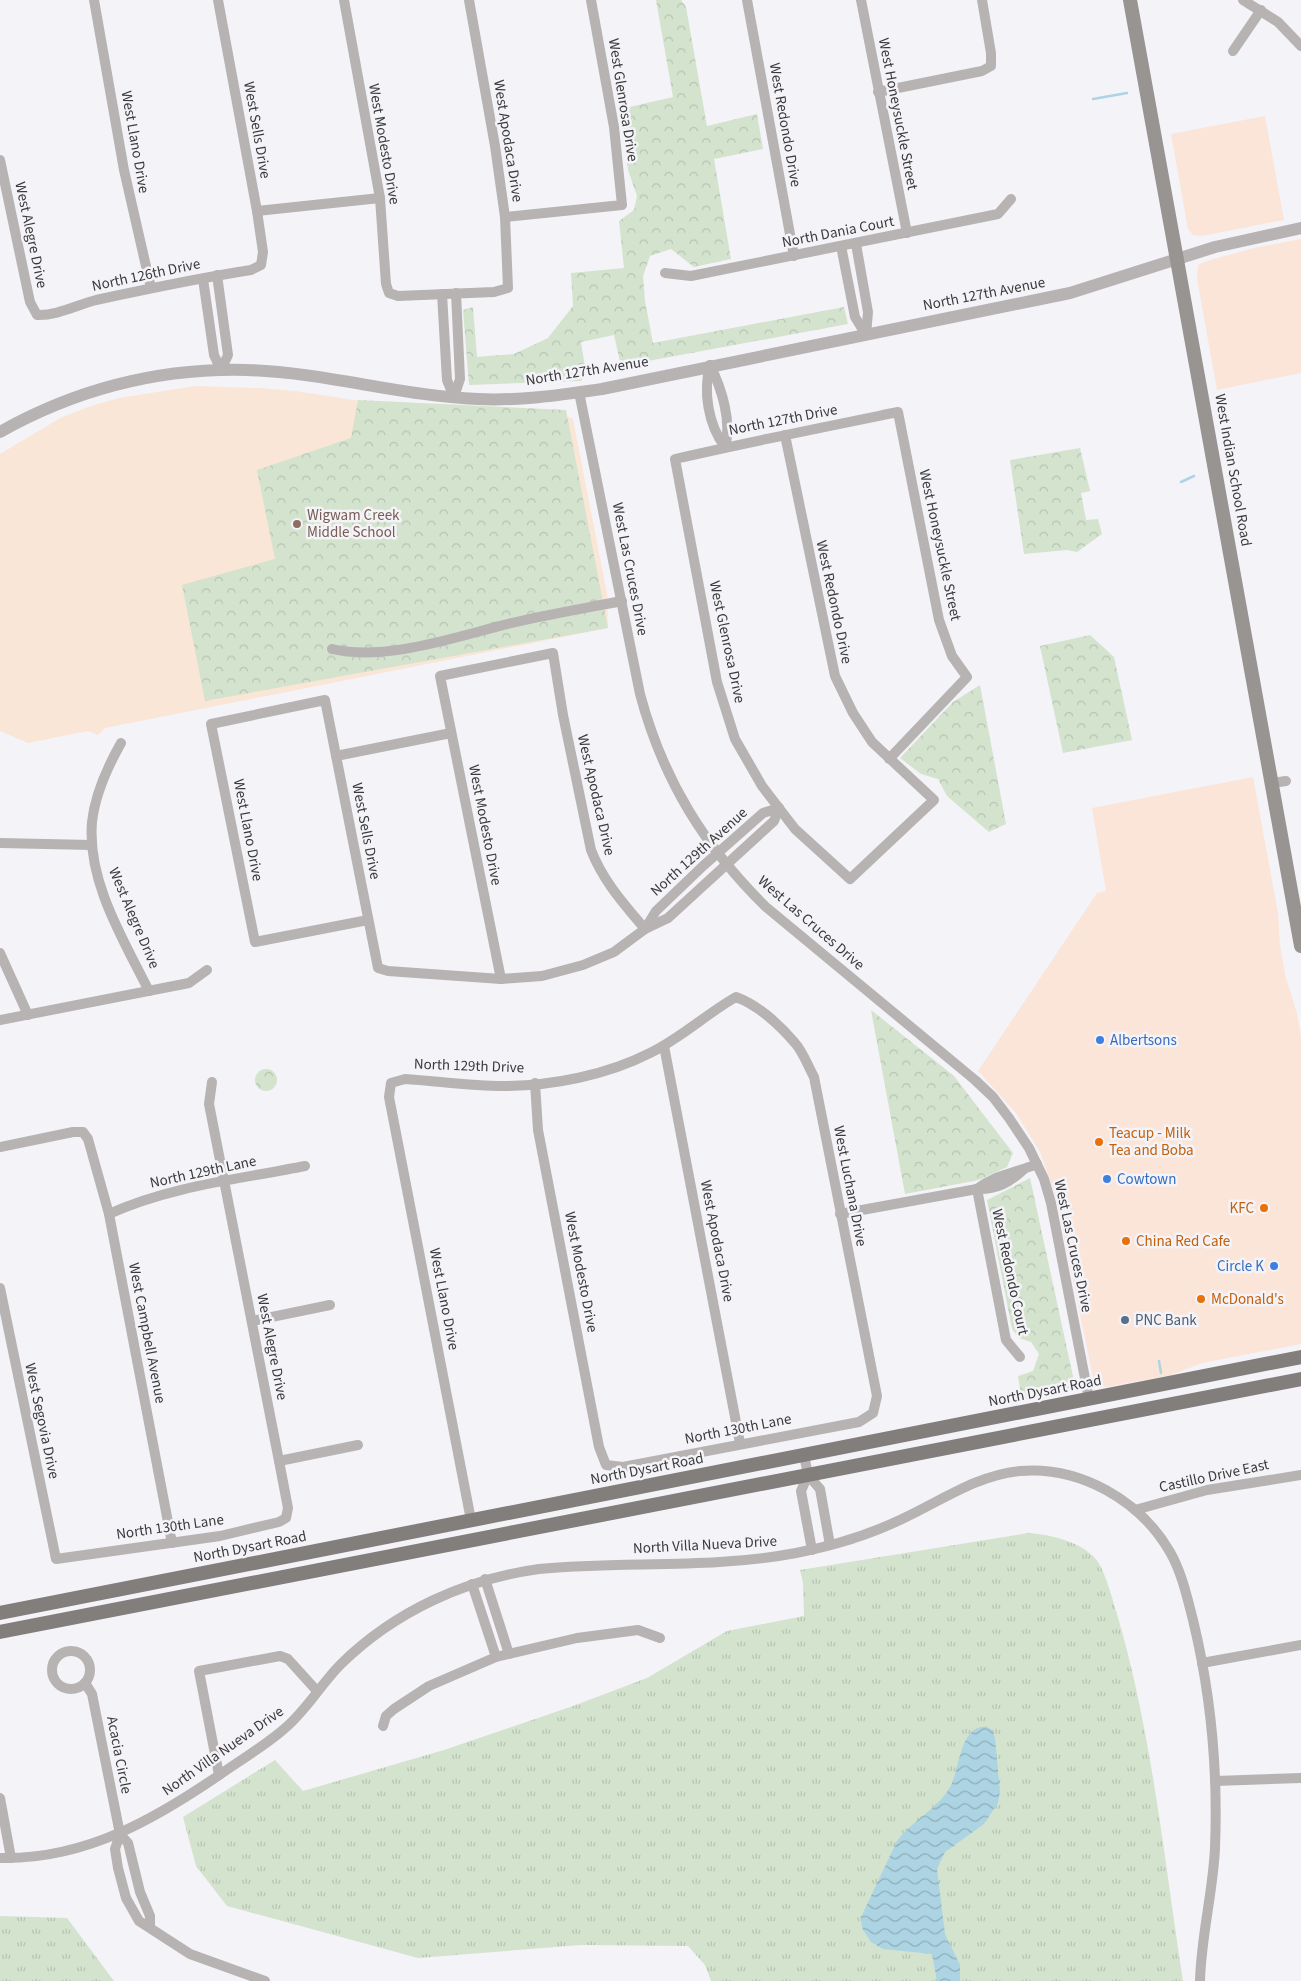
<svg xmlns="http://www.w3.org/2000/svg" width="1301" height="1981" font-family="'Source Sans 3',sans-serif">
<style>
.commercial{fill:#fbe5d8}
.education{fill:#f9e6d6}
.grass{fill:url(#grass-tufts)}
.forest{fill:url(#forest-crowns)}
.water{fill:url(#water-waves)}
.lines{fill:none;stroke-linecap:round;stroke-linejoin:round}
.stream{stroke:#add4e3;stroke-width:2.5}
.minor{stroke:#b6b3b2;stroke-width:10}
.tertiary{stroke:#b6b3b2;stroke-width:12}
.secondary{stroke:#979492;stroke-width:14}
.primary{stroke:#827e7c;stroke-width:14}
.education-dot{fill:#8d6e63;stroke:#f4f3f8;stroke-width:2}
.shop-dot{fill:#3f7fe0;stroke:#f4f3f8;stroke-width:2}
.food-dot{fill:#e8710a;stroke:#f4f3f8;stroke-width:2}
.service-dot{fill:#5c6f8a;stroke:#f4f3f8;stroke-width:2}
.labels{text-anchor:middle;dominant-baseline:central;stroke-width:5;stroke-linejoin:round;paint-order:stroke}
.street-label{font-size:15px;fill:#3b3b3d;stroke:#f4f3f8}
.education-label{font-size:15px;fill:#785e54;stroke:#f4f3f8;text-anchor:start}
.shop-label{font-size:15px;fill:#366cbe;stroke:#f4f3f8;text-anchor:start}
.food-label{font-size:15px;fill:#c56008;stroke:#f4f3f8;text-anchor:start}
.service-label{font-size:15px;fill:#4e5e75;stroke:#f4f3f8;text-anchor:start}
</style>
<defs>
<pattern id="grass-tufts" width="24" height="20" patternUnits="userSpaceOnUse" patternTransform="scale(1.25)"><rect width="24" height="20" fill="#d3e3ce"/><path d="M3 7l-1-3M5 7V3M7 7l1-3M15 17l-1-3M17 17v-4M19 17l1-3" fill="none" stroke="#b6c4b2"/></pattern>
<pattern id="forest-crowns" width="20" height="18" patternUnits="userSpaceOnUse" patternTransform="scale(1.25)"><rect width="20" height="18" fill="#d3e3ce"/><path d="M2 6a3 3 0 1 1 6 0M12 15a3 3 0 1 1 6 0" fill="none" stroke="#b6c4b2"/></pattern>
<pattern id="water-waves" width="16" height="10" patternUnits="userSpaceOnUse" patternTransform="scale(1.25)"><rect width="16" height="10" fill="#add4e3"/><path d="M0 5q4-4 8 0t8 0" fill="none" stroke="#8eadb9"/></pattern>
</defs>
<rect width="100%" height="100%" fill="#f4f3f8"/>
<g class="commercial">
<polygon points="1265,116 1284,220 1202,236 1193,235 1188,229 1171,134"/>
<polygon points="1301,239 1301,373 1217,390 1197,279 1198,265 1207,261 1254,248"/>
<polygon points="1253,777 1278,913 1280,945 1285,975 1297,1013 1301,1037 1301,1344 1202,1363 1171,1375 1107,1387 1101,1386 1093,1377 1055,1194 1040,1152 1016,1113 978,1071 1097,893 1106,891 1092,808"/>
</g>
<polygon class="education" points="195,386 259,388 295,391 419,410 554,410 573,419 607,594 608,628 105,728 98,735 88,731 28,743 0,731 0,454 62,417 91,406 119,398"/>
<g class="grass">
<path d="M 1029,1533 C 1051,1535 1079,1541 1095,1558 C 1104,1567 1113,1601 1117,1614 C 1152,1733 1164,1859 1183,1981 L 711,1981 L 705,1965 L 688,1946 L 581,1945 L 418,1958 L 227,1906 L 196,1866 L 183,1817 L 275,1760 L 303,1791 L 444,1750 L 573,1706 L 647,1678 L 727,1631 L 804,1616 L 803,1583 L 800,1570 Z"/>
<polygon points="0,1916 67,1918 114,1981 0,1981"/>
</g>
<g class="forest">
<polygon points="656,0 681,0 686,7 707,126 757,114 763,149 714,159 731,259 694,267 671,249 650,256 643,276 645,301 653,343 844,307 848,324 621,366 614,335 581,342 586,373 581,381 469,385 463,310 473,307 477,357 514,354 548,338 573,306 571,273 624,268 619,221 634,210 637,196 628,170 621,109 673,97"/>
<polygon points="358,400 566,410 608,628 205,701 182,585 275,559 257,470 351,438"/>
<polygon points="1080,448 1090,491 1081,493 1086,520 1098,519 1102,534 1077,552 1067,550 1024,554 1010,460"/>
<polygon points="1090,635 1114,657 1132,740 1063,753 1040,646"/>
<polygon points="980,685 1006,824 989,832 947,796 938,779 921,774 900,758 953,702"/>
<polygon points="871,1010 954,1076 1013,1153 1007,1167 979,1180 905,1194"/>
<circle cx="266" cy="1080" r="11"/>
<polygon points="1030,1178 1074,1381 1069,1392 1022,1400 1018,1376 1033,1371 1039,1354 1031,1342 1019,1338 1012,1329 987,1200"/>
</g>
<path class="water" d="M 987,1727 L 992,1730 L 995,1738 L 1000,1791 L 998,1803 L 984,1824 L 945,1852 L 937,1869 L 945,1934 L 960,1965 L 960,1981 L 937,1981 L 932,1954 L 883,1949 L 871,1942 L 862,1928 L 861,1917 L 897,1841 C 912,1820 939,1809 951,1785 C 960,1768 960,1724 987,1727 Z"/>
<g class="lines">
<g class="stream">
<polyline points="1093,99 1127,93"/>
<polyline points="1181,482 1194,476"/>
<polyline points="1159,1361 1161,1373"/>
</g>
<g class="minor">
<polyline points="94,0 124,170 151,288"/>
<polyline points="344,0 380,198 386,284 389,293 398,296 494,292 508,288 505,217 495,146 469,0"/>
<polyline points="747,0 794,256"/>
<polyline points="861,0 907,233"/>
<polyline points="1243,0 1278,22 1301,46"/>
<polyline points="1233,51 1261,10"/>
<polyline points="878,92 982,71 991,66 991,53 982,0"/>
<path d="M 0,160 L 30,302 L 37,315 C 56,316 77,305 96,300 C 147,289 199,278 251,270 L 261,265 L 263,252 L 257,211 L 218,0"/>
<polyline points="257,211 380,198"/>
<polyline points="505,217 622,205 614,127 591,0"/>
<polyline points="856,244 868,312 866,335"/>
<polyline points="841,246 855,317 866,335"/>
<polyline points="665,273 691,276 998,214 1011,199"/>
<polyline points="217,275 228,355 221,370"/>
<polyline points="203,279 214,355 221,370"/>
<polyline points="442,294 447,380 454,397"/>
<path d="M 710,365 C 703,391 708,425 725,447"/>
<path d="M 710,365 C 722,389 732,422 725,447"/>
<path d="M 579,392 L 640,694 C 663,780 704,846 766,907 L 975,1080 L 993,1097 L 1009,1118 L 1029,1148 L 1044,1179 L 1051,1203 L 1089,1399"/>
<polyline points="454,397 460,379 456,293"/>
<path d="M 785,435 L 835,676 L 853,713 L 872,742 L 934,800 L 850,879 L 795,829 L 762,786 L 735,739 L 717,682 L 675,459 C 749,442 824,427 898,412 L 939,620 L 952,656 L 967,677 L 889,759"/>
<path d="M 332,649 C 388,662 460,635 516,622 C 551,614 586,608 622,601"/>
<path d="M 121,743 C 108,766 95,795 92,822 C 87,881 123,939 149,991"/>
<polyline points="336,756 451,733"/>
<polyline points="1272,783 1286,781"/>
<polyline points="0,843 92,845"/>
<polyline points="368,920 255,942 211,724 325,700 378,968 388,971 501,979 542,976 583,965 614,952 645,929 668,918 774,821 779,808"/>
<polyline points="645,929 656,911 703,866 763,813 779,808"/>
<polyline points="0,953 28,1015"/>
<path d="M 501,979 L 440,676 L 553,653 L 563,715 L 591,850 C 603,881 624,904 645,929"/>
<polyline points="0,1020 189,983 207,970"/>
<polyline points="664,1046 740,1443"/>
<polyline points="0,1147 73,1132 83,1132 88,1139 109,1214 172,1543"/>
<polyline points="977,1189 1006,1340 1020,1357"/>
<path d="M 977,1189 C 996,1174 1016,1173 1037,1164"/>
<path d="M 109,1214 C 170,1186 240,1179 305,1166"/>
<path d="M 840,1214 L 977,1189 C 996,1190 1009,1183 1023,1170"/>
<polyline points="0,1288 56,1559 220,1536 279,1522 286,1518 288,1508 279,1461 209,1104 212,1082"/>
<polyline points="252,1321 330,1305"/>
<polyline points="804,1455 808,1475 820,1489 830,1545"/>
<polyline points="279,1461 358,1445"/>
<polyline points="808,1475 801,1491 812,1550"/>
<polyline points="1135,1510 1207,1490 1301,1475"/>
<path d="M 471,1520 L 389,1097 L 391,1083 L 405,1079 C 437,1081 470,1086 503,1086 C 552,1086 607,1075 650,1053 C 681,1038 706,1014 736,997 C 758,1005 780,1025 795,1043 C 803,1052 808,1066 814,1077 L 877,1396 L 873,1413 L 859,1422 L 623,1467 L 606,1465 L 599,1447 L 538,1130 L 535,1083"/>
<polyline points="485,1579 509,1654"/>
<polyline points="472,1584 496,1657"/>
<circle cx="71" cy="1670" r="19"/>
<polyline points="1202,1663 1301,1645"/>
<polyline points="85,1683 92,1694 120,1834 115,1849 118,1868 126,1898 139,1921 190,1954 265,1981"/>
<polyline points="383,1726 386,1716 394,1709 429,1686 496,1657 577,1638 638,1630 660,1638"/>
<polyline points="219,1775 199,1671 280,1656 288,1659 317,1691"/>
<polyline points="1215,1781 1301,1778"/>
<polyline points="0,1798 11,1858"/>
<polyline points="120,1834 128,1843 140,1892 150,1916 150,1926"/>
<path d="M 0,1858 C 87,1860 159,1817 228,1769 C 247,1756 267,1744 284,1729 C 306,1711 321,1684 341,1664 C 395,1611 466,1579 539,1569 C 624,1561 712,1569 796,1553 C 832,1546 869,1535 902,1519 C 941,1501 977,1475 1020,1471 C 1080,1466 1140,1500 1170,1552 C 1182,1573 1187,1597 1193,1620 C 1211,1694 1218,1772 1215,1848 C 1213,1892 1201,1937 1200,1981"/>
</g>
<path class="tertiary" d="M 0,432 C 75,390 159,368 246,370 C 324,372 400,396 478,399 C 520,401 560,395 602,389 L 1070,293 L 1215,247 L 1301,228"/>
<polyline class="secondary" points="1130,0 1301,946"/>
<g class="primary">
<polyline points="0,1613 1301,1357"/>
<polyline points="0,1632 1301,1379"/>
</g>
</g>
<circle class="education-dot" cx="297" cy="524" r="5"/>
<g class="shop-dot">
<circle cx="1100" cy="1040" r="5"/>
<circle cx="1107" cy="1179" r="5"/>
<circle cx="1274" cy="1266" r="5"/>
</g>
<g class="food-dot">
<circle cx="1099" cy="1142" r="5"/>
<circle cx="1264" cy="1208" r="5"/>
<circle cx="1126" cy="1241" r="5"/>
<circle cx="1201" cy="1299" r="5"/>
</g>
<circle class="service-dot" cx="1125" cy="1320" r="5"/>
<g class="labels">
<g class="street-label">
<text transform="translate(623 100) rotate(81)">West Glenrosa Drive</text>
<text transform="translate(898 114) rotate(79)">West Honeysuckle Street</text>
<text transform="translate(785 125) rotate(80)">West Redondo Drive</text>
<text transform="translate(257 130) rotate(80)">West Sells Drive</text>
<text transform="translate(508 141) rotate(81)">West Apodaca Drive</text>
<text transform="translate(135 142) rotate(80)">West Llano Drive</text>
<text transform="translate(384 144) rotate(80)">West Modesto Drive</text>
<text transform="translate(838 232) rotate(-11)">North Dania Court</text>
<text transform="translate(31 235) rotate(78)">West Alegre Drive</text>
<text transform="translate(146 275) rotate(-12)">North 126th Drive</text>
<text transform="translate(984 294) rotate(-11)">North 127th Avenue</text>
<text transform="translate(587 371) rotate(-9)">North 127th Avenue</text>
<text transform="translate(783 420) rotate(-11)">North 127th Drive</text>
<text transform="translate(1233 470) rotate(80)">West Indian School Road</text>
<text transform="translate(940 545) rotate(78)">West Honeysuckle Street</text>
<text transform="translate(630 569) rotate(79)">West Las Cruces Drive</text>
<text transform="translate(834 602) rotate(78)">West Redondo Drive</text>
<text transform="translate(727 642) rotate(78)">West Glenrosa Drive</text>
<text transform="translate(596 795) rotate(77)">West Apodaca Drive</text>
<text transform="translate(485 825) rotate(79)">West Modesto Drive</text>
<text transform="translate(248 830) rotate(79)">West Llano Drive</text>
<text transform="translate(366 831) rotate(79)">West Sells Drive</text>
<text transform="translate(699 852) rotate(-42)">North 129th Avenue</text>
<text transform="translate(134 918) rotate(67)">West Alegre Drive</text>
<text transform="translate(811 923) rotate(41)">West Las Cruces Drive</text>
<text transform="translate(469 1066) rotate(2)">North 129th Drive</text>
<text transform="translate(203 1172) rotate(-12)">North 129th Lane</text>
<text transform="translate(850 1186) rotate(79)">West Luchana Drive</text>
<text transform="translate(717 1241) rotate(79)">West Apodaca Drive</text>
<text transform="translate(1073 1246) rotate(78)">West Las Cruces Drive</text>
<text transform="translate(581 1272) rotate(79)">West Modesto Drive</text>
<text transform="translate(1010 1272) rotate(78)">West Redondo Court</text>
<text transform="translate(444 1299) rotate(79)">West Llano Drive</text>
<text transform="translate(147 1333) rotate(79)">West Campbell Avenue</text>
<text transform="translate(272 1347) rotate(79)">West Alegre Drive</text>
<text transform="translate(1045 1391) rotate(-11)">North Dysart Road</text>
<text transform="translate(42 1421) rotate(78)">West Segovia Drive</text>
<text transform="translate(738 1429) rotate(-11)">North 130th Lane</text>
<text transform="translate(647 1469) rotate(-11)">North Dysart Road</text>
<text transform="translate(1214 1476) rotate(-12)">Castillo Drive East</text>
<text transform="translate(170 1527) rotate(-8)">North 130th Lane</text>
<text transform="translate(705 1545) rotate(-3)">North Villa Nueva Drive</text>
<text transform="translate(250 1547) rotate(-11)">North Dysart Road</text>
<text transform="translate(223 1751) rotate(-35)">North Villa Nueva Drive</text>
<text transform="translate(119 1755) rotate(79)">Acacia Circle</text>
</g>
<g class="education-label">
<text x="307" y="515">Wigwam Creek<tspan x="307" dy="17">Middle School</tspan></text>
</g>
<g class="shop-label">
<text x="1110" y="1040">Albertsons</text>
<text x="1117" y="1179">Cowtown</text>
<text x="1264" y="1266" text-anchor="end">Circle K</text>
</g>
<g class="food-label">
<text x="1109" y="1133">Teacup - Milk<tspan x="1109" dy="17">Tea and Boba</tspan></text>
<text x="1254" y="1208" text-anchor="end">KFC</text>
<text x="1136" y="1241">China Red Cafe</text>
<text x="1211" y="1299">McDonald's</text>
</g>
<g class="service-label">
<text x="1135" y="1320">PNC Bank</text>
</g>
</g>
</svg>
